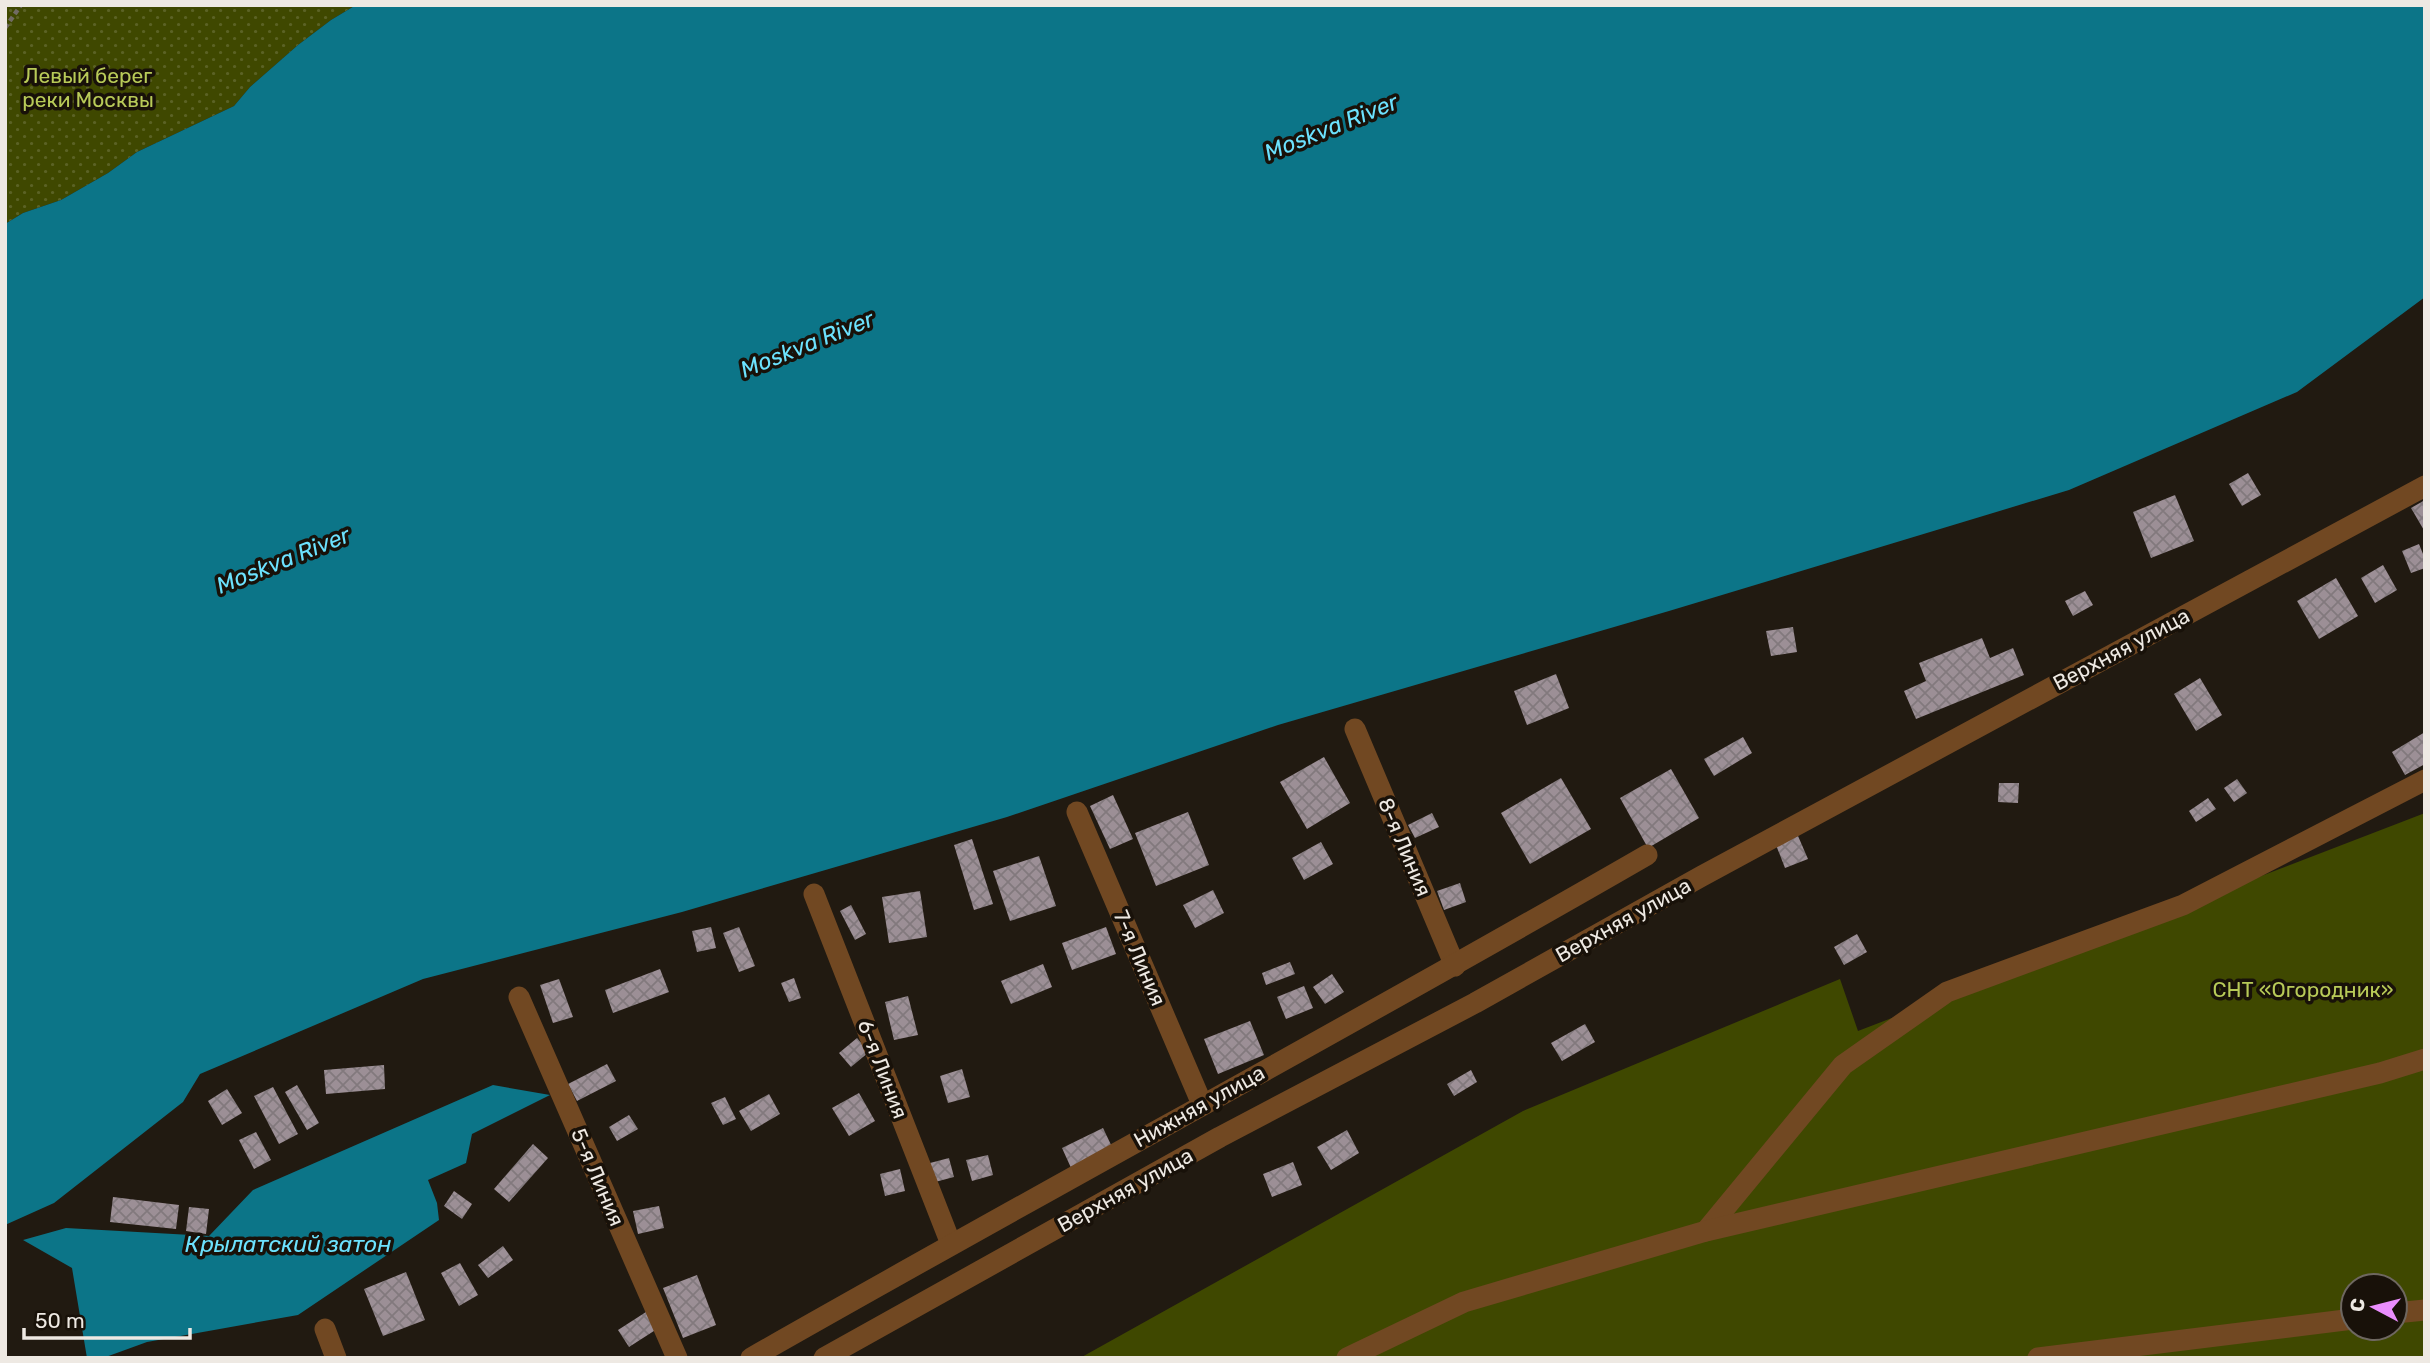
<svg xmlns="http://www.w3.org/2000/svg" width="2430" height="1363" font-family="Rubik,sans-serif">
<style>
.green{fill:#3f4800;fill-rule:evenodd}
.park{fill:url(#park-dots)}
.water{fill:#0c7588}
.building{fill:url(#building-cross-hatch)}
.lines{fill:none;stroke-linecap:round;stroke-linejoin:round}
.path{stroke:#716b63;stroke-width:4.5;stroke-dasharray:5 3.5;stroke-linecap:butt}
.minor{stroke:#714822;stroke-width:21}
.labels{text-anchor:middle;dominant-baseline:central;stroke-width:7;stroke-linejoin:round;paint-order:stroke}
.park-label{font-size:21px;fill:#b8ca58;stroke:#181109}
.street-label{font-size:21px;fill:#eee9e3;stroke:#181109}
.water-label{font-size:23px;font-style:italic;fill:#6ce2fe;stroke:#181109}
</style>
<defs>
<pattern id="park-dots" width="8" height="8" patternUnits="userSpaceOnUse" patternTransform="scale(1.75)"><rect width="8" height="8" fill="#3f4800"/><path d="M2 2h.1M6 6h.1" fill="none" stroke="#5b6225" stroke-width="1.8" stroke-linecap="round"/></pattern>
<pattern id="building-cross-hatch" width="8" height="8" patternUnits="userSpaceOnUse" patternTransform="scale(1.75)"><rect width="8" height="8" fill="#9c8f96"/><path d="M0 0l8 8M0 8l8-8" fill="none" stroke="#82797d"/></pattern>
</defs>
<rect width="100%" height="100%" fill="#211a11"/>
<path class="green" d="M 2425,813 L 2425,1358 L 1080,1358 L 1523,1111 L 1840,979 L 1858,1031 ZM 2353,1286 L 2395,1286 L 2395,1328 L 2353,1328 Z"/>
<polygon class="park" points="5,5 356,5 331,20 298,45 250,87 234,106 137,152 108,173 61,200 23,213 5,224"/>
<g class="water">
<polygon points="356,5 2425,5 2425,297 2297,392 2069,490 1669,611 1278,725 1007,817 682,912 423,979 200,1074 183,1102 54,1203 5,1225 5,224 23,213 61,200 108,173 137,152 234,106 250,87 298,45 331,20"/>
<polygon points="493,1085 550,1095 472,1134 466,1163 428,1180 437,1203 439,1220 298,1315 147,1342 103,1358 87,1358 72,1268 23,1240 66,1228 209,1236 253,1190"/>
</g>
<g class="building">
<polygon points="2248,473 2261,495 2242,506 2229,484"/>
<polygon points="2175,495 2194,541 2151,558 2133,512"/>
<polygon points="2425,500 2425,532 2411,508"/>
<polygon points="2419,544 2425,559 2425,568 2411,573 2402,551"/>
<polygon points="2383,565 2397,590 2375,603 2361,578"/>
<polygon points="2336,578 2358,616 2319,639 2297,601"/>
<polygon points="2085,591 2093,605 2073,616 2065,601"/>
<polygon points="1793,627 1797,652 1771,656 1766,631"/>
<polygon points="1982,638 1990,658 2013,648 2024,675 1916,719 1904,691 1926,681 1919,663"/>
<polygon points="1556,674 1569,708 1527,725 1514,691"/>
<polygon points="2200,678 2222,715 2196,731 2174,694"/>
<polygon points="2425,732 2425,764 2405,775 2392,752"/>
<polygon points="1743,737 1752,753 1714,776 1704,759"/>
<polygon points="1324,757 1350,803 1307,829 1280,782"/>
<polygon points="1671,769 1699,818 1648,848 1620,798"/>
<polygon points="1561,778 1591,829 1530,864 1501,813"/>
<polygon points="2237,779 2247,793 2234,802 2224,788"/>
<polygon points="1999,783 2019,783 2018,803 1998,802"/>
<polygon points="1113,795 1133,839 1110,849 1090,806"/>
<polygon points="2208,798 2216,809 2196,822 2189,811"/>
<polygon points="1188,812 1209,865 1156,886 1135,833"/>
<polygon points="1432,813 1439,827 1415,838 1408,825"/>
<polygon points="1798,836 1808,859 1785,868 1776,845"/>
<polygon points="972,839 993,904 974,910 954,845"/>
<polygon points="1321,842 1333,864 1304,880 1292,858"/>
<polygon points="1039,856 1056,906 1010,921 993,871"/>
<polygon points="1460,883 1466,902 1444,910 1437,891"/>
<polygon points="1213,890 1224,913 1195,928 1183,905"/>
<polygon points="920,891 927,937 889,943 882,897"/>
<polygon points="851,905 866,934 855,940 840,911"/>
<polygon points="711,927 716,948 697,952 692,931"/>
<polygon points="739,927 755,966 739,972 723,933"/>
<polygon points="1106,927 1116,954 1072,970 1062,943"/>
<polygon points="1857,934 1867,952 1844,965 1834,947"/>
<polygon points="1290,962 1295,974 1266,985 1262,973"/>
<polygon points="1043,964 1052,987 1011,1004 1001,981"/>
<polygon points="660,969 669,992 613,1013 605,990"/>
<polygon points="1332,974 1344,992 1325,1004 1313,987"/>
<polygon points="794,978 801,998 789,1002 781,983"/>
<polygon points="559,979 573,1017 553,1023 540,985"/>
<polygon points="1304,986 1313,1008 1286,1019 1277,997"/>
<polygon points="908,996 918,1035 894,1040 885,1002"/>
<polygon points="1250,1021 1264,1055 1218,1074 1204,1039"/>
<polygon points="1585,1024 1595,1042 1562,1061 1551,1043"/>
<polygon points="857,1038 869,1052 851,1067 839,1053"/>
<polygon points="607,1064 616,1081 577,1101 568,1084"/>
<polygon points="384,1065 385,1089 326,1094 324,1070"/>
<polygon points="962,1069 970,1097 948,1103 940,1076"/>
<polygon points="1471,1070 1477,1082 1454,1096 1447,1084"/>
<polygon points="297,1085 319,1123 307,1130 285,1092"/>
<polygon points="273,1087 298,1134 279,1144 254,1096"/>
<polygon points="227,1089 242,1113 222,1125 208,1101"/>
<polygon points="859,1093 875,1121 849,1136 832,1108"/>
<polygon points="769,1094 780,1114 751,1131 739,1111"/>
<polygon points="725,1097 736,1119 723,1125 711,1103"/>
<polygon points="629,1115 638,1129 617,1141 609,1127"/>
<polygon points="1103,1128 1113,1149 1072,1170 1062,1148"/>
<polygon points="1347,1130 1359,1153 1331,1170 1317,1147"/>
<polygon points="256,1132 271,1160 254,1169 239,1140"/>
<polygon points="533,1144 548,1158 509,1202 494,1189"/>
<polygon points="988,1155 993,1175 972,1181 966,1160"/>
<polygon points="949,1158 954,1177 935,1182 930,1163"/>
<polygon points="1293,1162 1302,1185 1272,1197 1263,1174"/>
<polygon points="900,1169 905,1191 885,1196 880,1174"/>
<polygon points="454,1191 472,1204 462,1219 444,1206"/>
<polygon points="113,1197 179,1205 176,1229 110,1222"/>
<polygon points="659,1206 664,1228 638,1234 633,1211"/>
<polygon points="189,1207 209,1209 206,1234 186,1231"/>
<polygon points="503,1246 513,1260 488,1278 478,1265"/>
<polygon points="460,1263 478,1295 459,1306 441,1273"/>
<polygon points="406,1272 425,1320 383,1336 364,1289"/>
<polygon points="697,1275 716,1325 683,1338 663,1288"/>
<polygon points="646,1312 657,1329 629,1347 618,1330"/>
</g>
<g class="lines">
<polyline class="path" points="5,28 21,5"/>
<g class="minor">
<polyline points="1355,729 1455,966"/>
<polyline points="1077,812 1202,1104"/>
<polyline points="814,894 951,1244"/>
<polyline points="519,997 677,1358"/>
<polyline points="1706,1231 1843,1065 1947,992 2183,905 2425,780"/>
<polyline points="2395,1313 2425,1310"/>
<polyline points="325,1329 336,1358"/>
<path d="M 751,1358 C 1049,1188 1351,1026 1647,855"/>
<polyline points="824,1358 1220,1137 1475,1003 1702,876 2425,486"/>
<polyline points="1347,1358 1464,1302 1706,1231 2380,1073 2425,1059"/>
<polyline points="2038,1358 2353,1319"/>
</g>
</g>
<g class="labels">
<g class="park-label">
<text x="88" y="75">Левый берег<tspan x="88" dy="24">реки Москвы</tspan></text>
<text x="2303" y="989">СНТ «Огородник»</text>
</g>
<g class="street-label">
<text transform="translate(2121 649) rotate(-28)">Верхняя улица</text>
<text transform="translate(1405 847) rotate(67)">8-я Линия</text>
<text transform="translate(1623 920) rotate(-29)">Верхняя улица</text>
<text transform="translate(1140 958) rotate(67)">7-я Линия</text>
<text transform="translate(883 1069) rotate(69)">6-я Линия</text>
<text transform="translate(1199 1106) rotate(-29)">Нижняя улица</text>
<text transform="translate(598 1177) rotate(67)">5-я Линия</text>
<text transform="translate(1125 1190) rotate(-29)">Верхняя улица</text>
</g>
<g class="water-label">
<text transform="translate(1331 127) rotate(-22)">Moskva River</text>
<text transform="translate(807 344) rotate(-22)">Moskva River</text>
<text transform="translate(283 560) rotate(-22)">Moskva River</text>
<text x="288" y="1244">Крылатский затон</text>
</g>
</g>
<rect width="2430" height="1363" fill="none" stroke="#eee9e3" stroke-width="14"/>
<g transform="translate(2374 1307) rotate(277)"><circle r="33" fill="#181109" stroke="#6e6760" stroke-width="2"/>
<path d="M0-5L12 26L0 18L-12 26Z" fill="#ea8dfd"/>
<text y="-10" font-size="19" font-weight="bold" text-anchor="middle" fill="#eee9e3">С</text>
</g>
<path d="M24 1328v10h166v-10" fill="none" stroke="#eee9e3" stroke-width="3.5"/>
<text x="35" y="1328" font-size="21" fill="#eee9e3" stroke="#181109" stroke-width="5" paint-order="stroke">50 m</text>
</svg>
